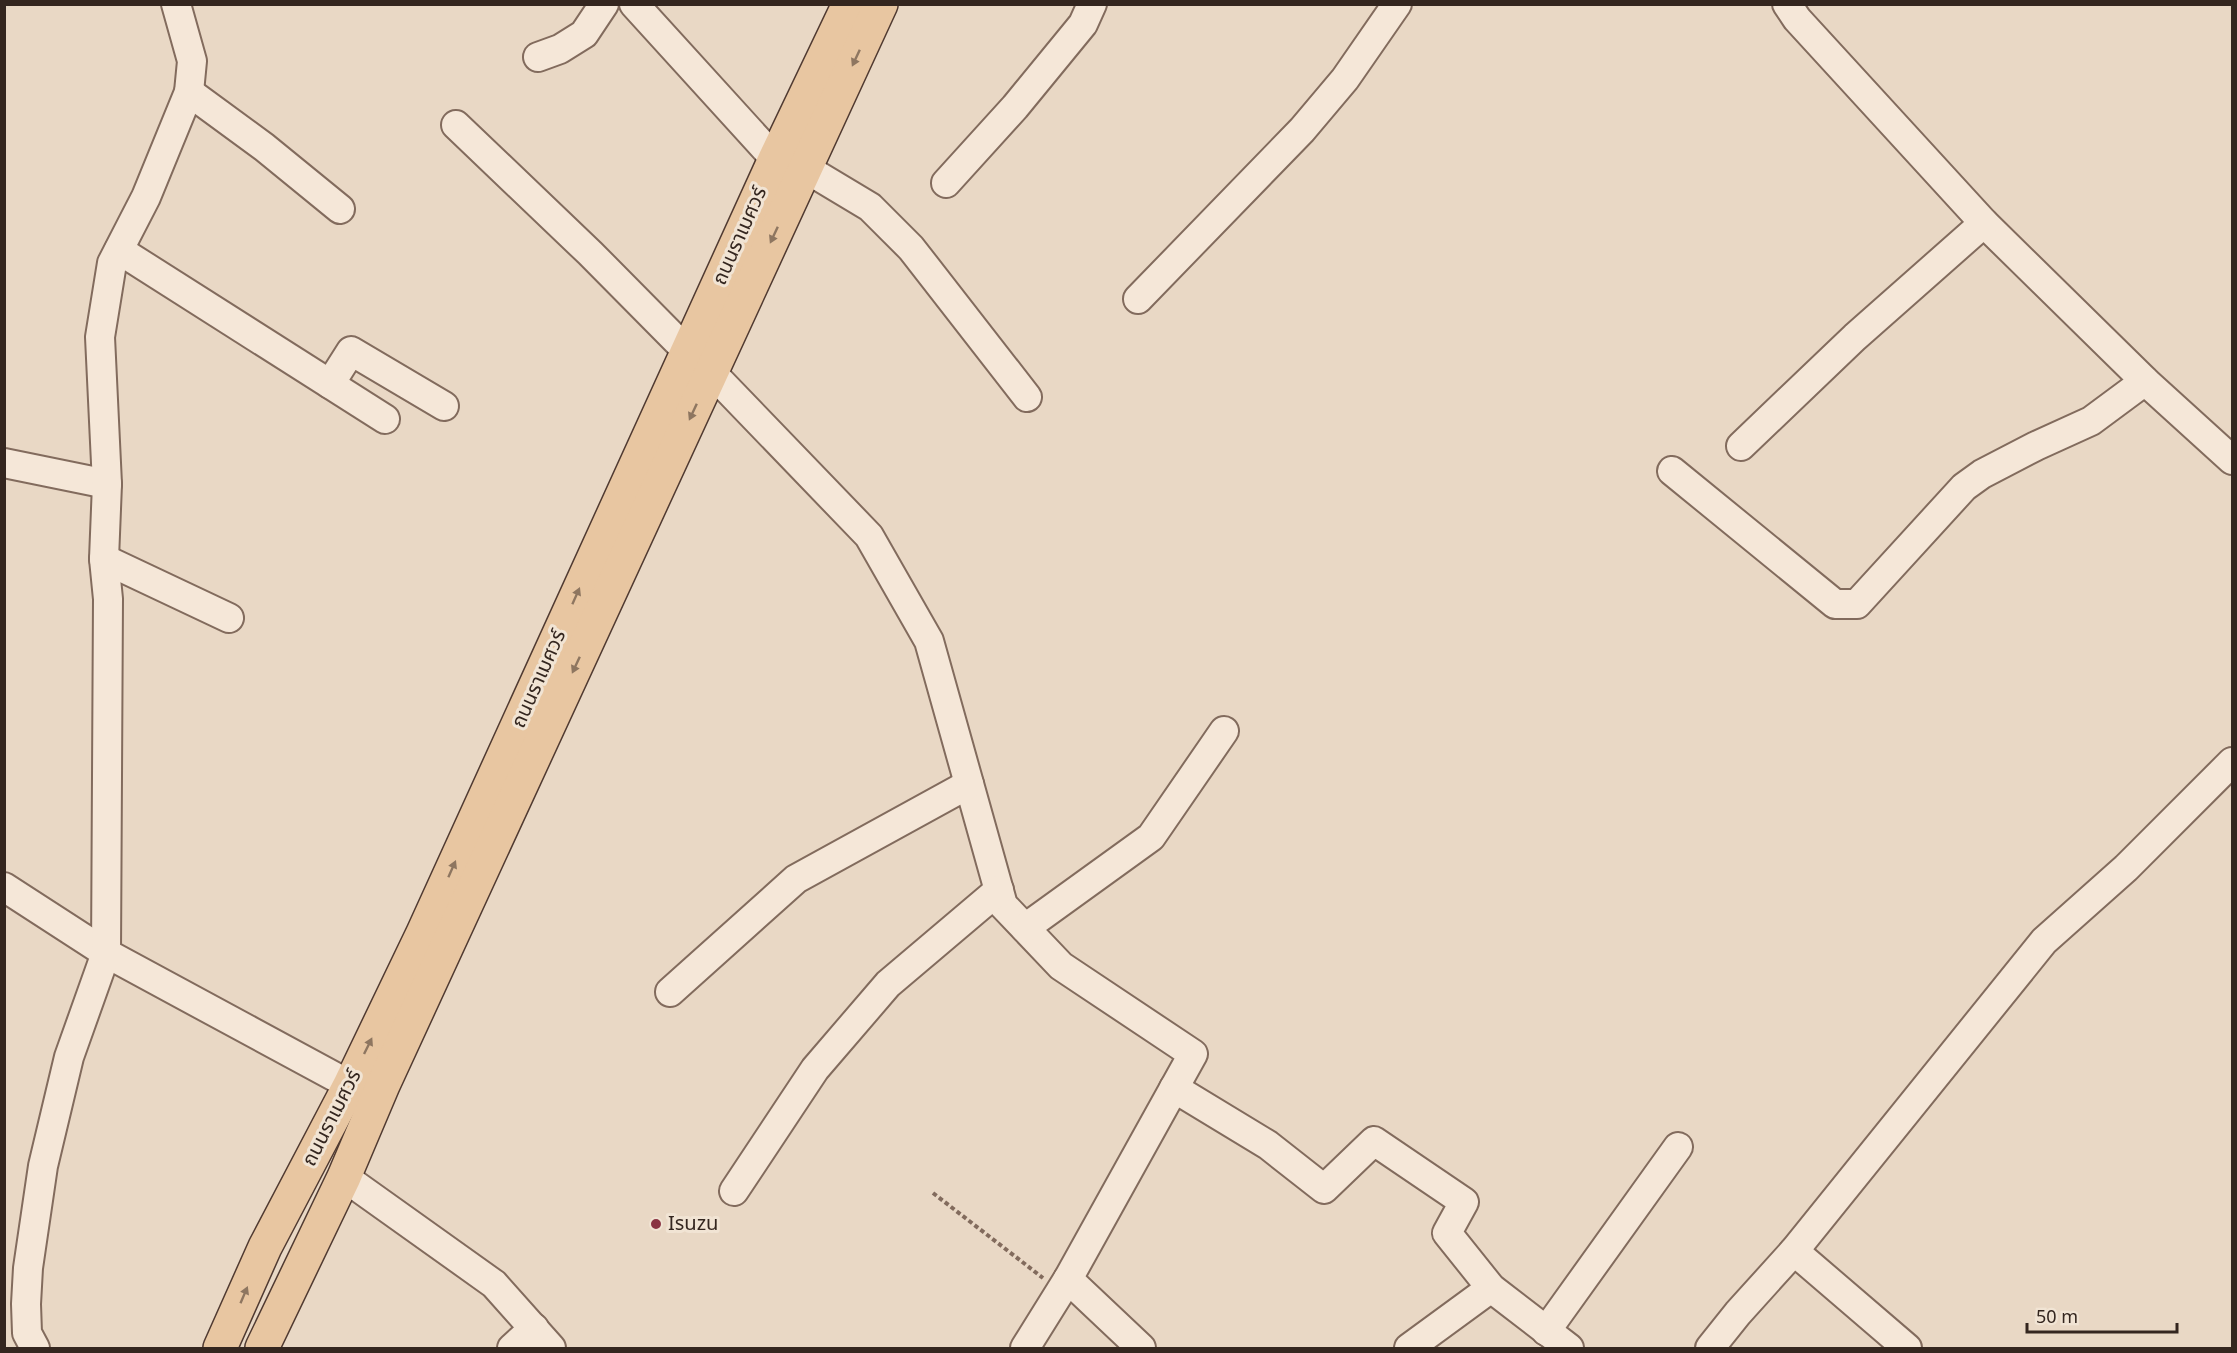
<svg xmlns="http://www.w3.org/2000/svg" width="2237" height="1353" font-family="Georgia,'Noto Sans Thai',serif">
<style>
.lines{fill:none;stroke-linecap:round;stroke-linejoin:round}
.minor-casing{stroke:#826b5d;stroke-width:32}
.major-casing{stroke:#503a31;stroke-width:36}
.path{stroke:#826b5d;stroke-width:4;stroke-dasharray:4.5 3;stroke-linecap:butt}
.minor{stroke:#f5e7d8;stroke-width:28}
.major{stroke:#e8c6a1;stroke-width:33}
.oneway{fill:#8e7660}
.poi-dot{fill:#8a3443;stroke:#f1e4d4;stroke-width:2}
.labels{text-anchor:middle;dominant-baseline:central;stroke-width:6;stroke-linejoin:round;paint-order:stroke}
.street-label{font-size:20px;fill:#34261f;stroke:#f1e4d4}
.poi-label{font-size:20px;fill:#34261f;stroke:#f1e4d4;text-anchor:start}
</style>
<rect width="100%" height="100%" fill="#e9d8c5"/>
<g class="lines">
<g class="minor-casing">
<g id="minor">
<polyline points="634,4 775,159"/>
<polyline points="1787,4 1797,19 1984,223 2145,381 2232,460"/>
<polyline points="538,57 560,49 584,34 604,4"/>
<polyline points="189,92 264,147 340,209"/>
<polyline points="456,125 590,253 687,351"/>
<polyline points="805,168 870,207 911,248 1027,397"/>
<polyline points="946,183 1015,107 1083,24 1092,4"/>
<polyline points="119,250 385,419"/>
<polyline points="1138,299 1302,130 1345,79 1397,4"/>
<polyline points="711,372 869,536 929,641 1003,905 1061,966 1193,1054 1068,1279 1025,1348"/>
<polyline points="330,384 351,351 444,406"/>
<polyline points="1741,446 1855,337 1984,223"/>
<polyline points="4,463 107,484"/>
<polyline points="1672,471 1835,604 1857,604 1964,487 1982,474 2036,446 2091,421 2145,381"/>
<polyline points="104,559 229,618"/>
<polyline points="4,887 106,953 350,1085 372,1085"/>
<polyline points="1025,928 1151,837 1224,731"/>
<polyline points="670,992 796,879 969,784"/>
<polyline points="1174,1088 1268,1145 1324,1189 1374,1141 1464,1202 1447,1233 1491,1288 1569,1348"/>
<polyline points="344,1177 494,1284 551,1348"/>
<polyline points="734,1191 815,1069 888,984 999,890"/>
<polyline points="1794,1251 1907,1348"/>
<polyline points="1068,1279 1141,1348"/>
<polyline points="1546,1331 1678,1147"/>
<polyline points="35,1348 27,1333 26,1304 28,1268 43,1166 69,1057 106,953 108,599 104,559 107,484 100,337 112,263 146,197 189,92 192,61 176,4"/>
<polyline points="512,1348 534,1328"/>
<polyline points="1409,1348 1491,1288"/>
<polyline points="1710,1348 1738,1313 1794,1251 2044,941 2126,868 2232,762"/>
</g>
</g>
<g class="major-casing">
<g id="major">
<polyline points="220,1348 265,1247 350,1085 423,933 775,159 849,4"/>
<polyline points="262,1348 344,1177 383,1085 881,4"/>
</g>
</g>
<polyline class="path" points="933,1193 1043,1278"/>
<use href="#minor" class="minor"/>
<use href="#major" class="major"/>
</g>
<defs><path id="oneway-solid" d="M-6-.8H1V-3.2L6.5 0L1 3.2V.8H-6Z" transform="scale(1.5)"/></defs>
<g class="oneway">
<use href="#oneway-solid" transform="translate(856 58) rotate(115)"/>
<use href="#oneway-solid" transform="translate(774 235) rotate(115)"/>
<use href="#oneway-solid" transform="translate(693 412) rotate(115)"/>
<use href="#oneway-solid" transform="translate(576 596) rotate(-66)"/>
<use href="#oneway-solid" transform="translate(576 665) rotate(115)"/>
<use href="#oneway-solid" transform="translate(452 869) rotate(-66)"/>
<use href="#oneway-solid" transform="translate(368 1046) rotate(-64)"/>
<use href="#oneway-solid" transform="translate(244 1295) rotate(-67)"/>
</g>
<circle class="poi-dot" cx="656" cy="1224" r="6"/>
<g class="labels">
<g class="street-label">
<text transform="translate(740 236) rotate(-66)">ถนนราเมศวร์</text>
<text transform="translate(539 679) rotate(-66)">ถนนราเมศวร์</text>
<text transform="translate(332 1118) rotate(-63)">ถนนราเมศวร์</text>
</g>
<g class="poi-label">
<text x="668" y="1224">Isuzu</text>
</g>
</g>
<rect width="2237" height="1353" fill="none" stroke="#34261f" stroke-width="12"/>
<path d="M2027 1323v9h150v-9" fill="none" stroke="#34261f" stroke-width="3"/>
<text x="2036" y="1323" font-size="18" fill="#34261f" stroke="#f1e4d4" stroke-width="4.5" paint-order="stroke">50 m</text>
</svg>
